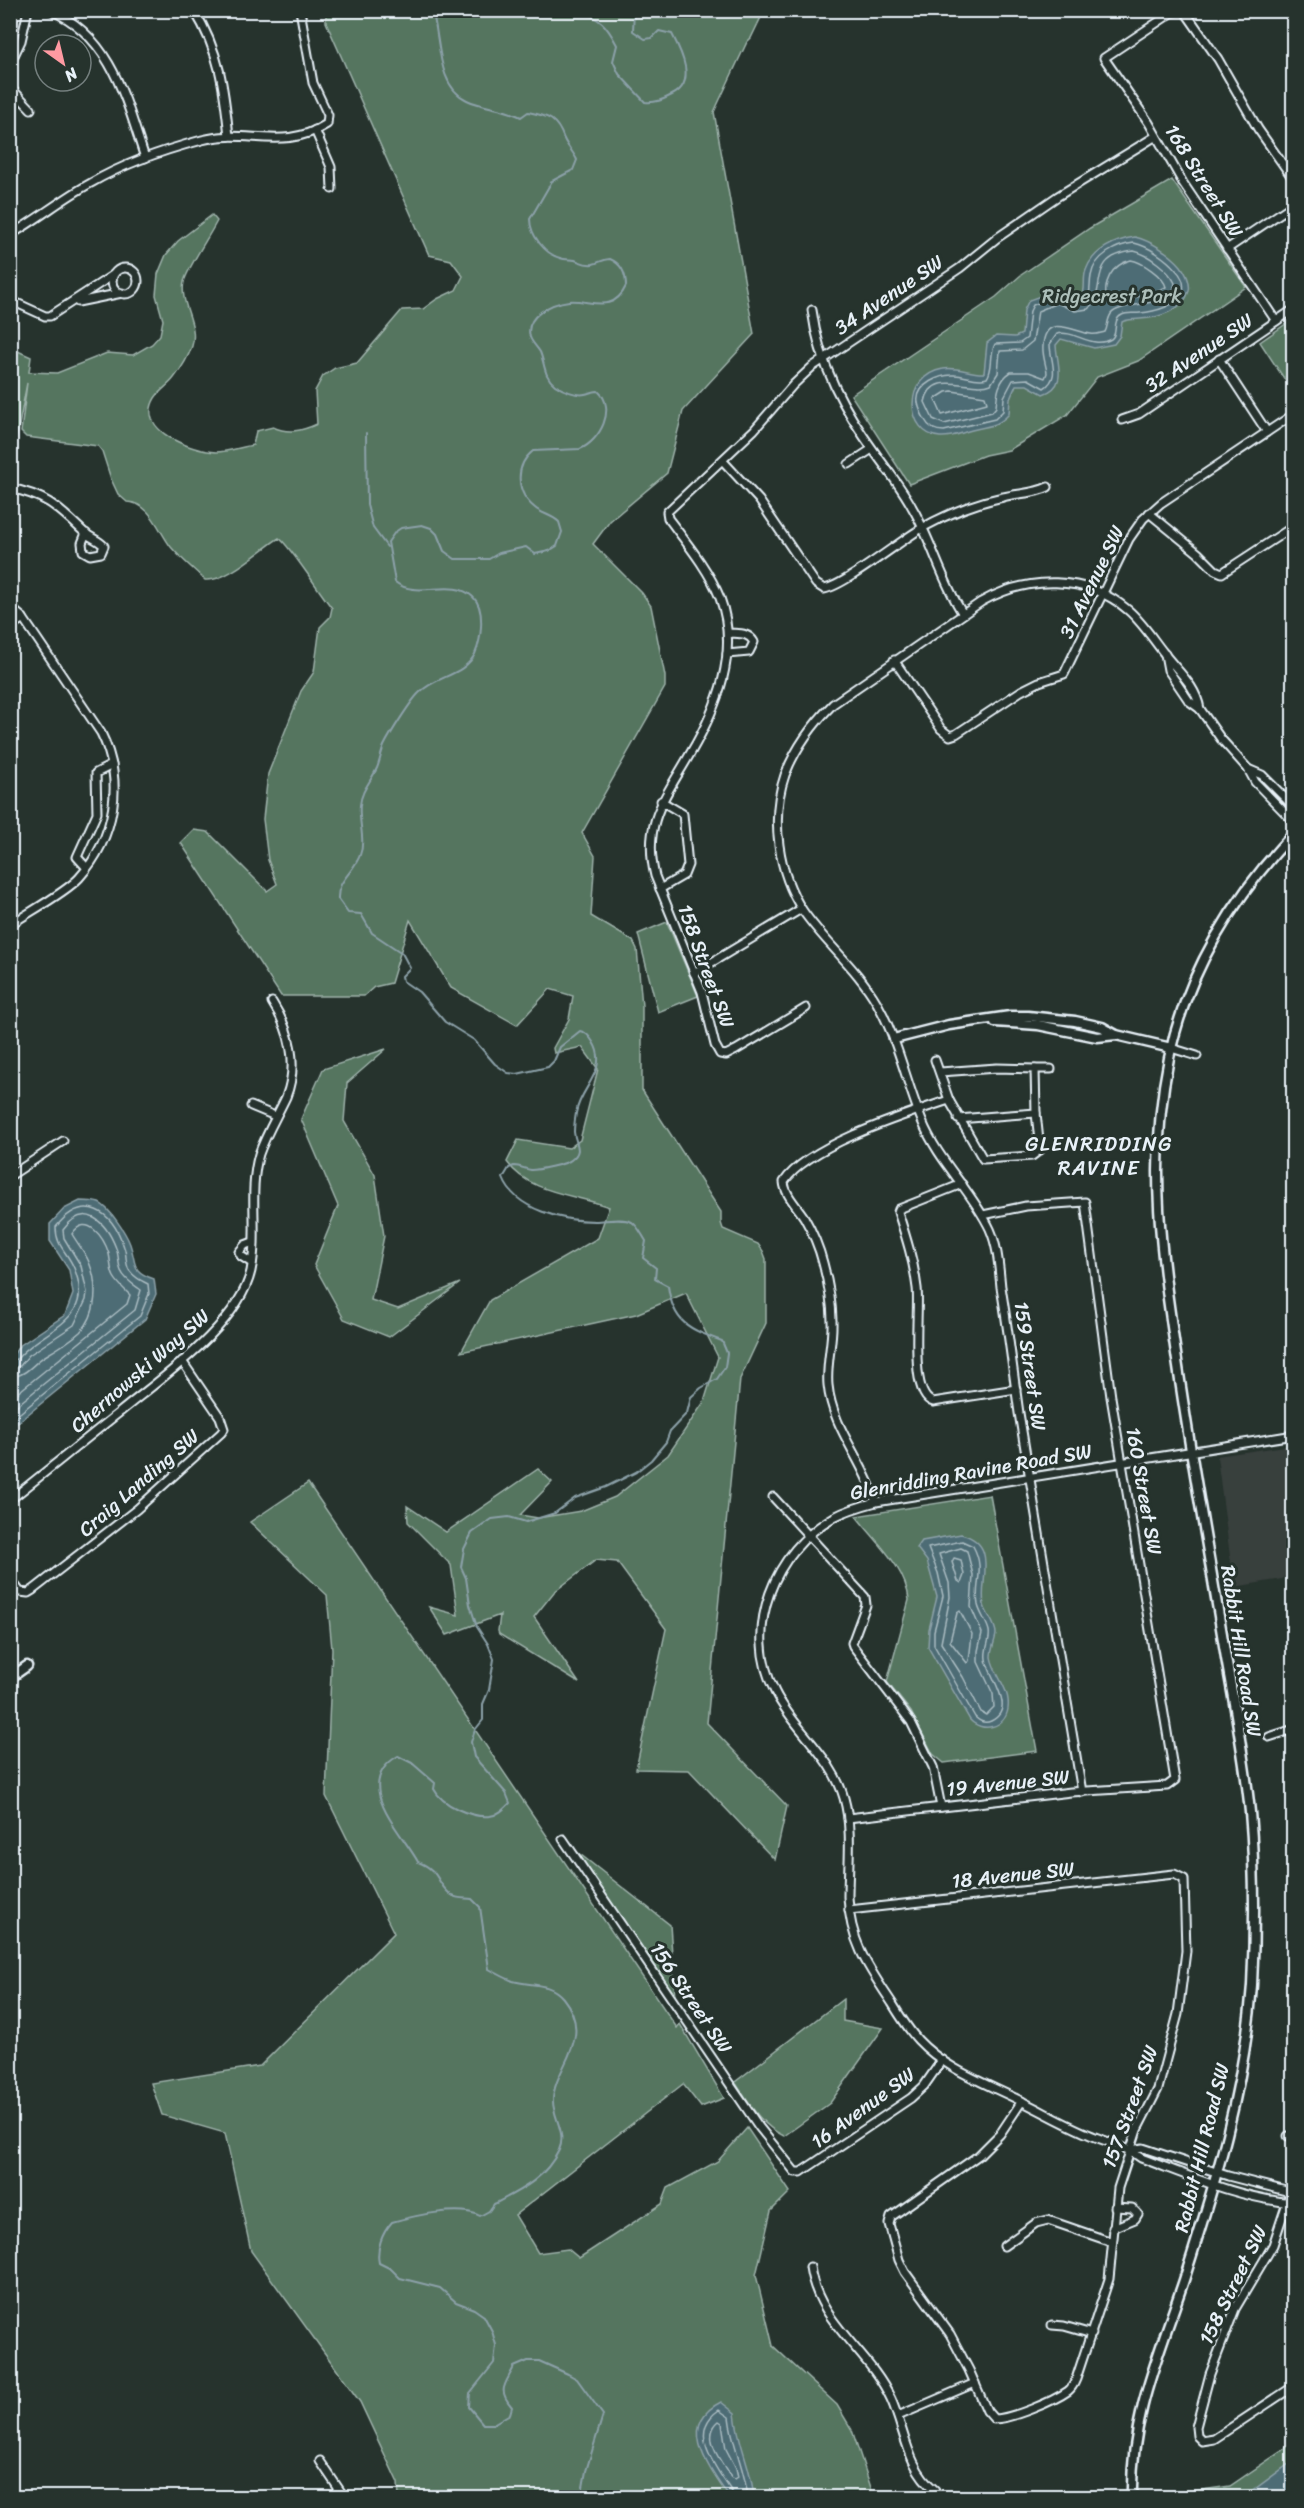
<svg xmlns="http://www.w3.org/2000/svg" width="1304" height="2508" font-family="Sriracha,sans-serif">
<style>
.built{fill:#393f3e}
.green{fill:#54745e;stroke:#9eb2ab;stroke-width:1.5}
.water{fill:#4e6c74;stroke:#8ca1a9;stroke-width:1.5}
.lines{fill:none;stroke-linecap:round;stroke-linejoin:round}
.shore{stroke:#aabcc3;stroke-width:1.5}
.stream{stroke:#8ca1a9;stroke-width:2}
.minor-casing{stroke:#e8f1f8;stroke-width:11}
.major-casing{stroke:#e8f1f8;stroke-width:13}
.minor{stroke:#26332d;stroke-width:7}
.major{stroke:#26332d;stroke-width:8}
.labels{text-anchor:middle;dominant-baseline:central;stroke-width:6;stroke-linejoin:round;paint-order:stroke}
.street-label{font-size:20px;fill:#e8f1f8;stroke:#26332d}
.park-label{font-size:20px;fill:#adbfba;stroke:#26332d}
.neighbourhood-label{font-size:21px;letter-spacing:1.5px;fill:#e8f1f8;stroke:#26332d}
</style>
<rect width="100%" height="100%" fill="#26332d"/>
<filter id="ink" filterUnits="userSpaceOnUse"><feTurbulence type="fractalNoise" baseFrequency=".0167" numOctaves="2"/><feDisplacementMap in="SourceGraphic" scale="12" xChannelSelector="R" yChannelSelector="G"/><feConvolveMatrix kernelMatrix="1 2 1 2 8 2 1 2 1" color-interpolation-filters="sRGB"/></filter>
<g filter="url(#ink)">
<polygon class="built" points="1286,1446 1293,1462 1293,1572 1282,1579 1234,1587 1217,1456"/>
<g class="green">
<path d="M 329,11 L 764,11 L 751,38 L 747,42 L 714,112 L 754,334 L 683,411 L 667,473 L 610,521 L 593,544 L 642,593 L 651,606 L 665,676 L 665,687 L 582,833 L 595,856 L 591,916 L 633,941 L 637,949 L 642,1006 L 642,1090 L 721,1212 L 721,1223 L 723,1229 L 758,1244 L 763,1251 L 766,1259 L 766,1323 L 740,1379 L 707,1723 L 787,1806 L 775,1860 L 689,1770 L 636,1769 L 666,1629 L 617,1562 L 596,1560 L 554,1592 L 534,1617 L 579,1683 L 499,1634 L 498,1631 L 500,1615 L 447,1635 L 429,1607 L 458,1615 L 451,1565 L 408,1522 L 407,1506 L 446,1532 L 538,1469 L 552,1482 L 520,1515 L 538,1518 L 581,1511 L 615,1497 L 668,1455 L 704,1402 L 718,1357 L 686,1293 L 636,1314 L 461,1352 L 490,1300 L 598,1238 L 609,1207 C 575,1194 530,1194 507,1162 L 518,1140 L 569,1148 L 580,1140 L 598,1069 L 582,1047 L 554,1053 L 553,1048 L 569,1019 L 573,996 L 550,989 L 517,1025 L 451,988 L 410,920 L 391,983 L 374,987 L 364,996 L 281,996 L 181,843 L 194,830 L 208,832 L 267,891 L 277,884 L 268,860 L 263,819 L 268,774 L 301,691 L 314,672 L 320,627 L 330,617 L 332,608 C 322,596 288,543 279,538 C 260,550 227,582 205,580 C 194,569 181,559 171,547 C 158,530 151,503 127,502 L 118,494 L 111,479 L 102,451 L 98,446 L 26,437 L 21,432 L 27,383 L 16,441 L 11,440 L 11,348 L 31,357 L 29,372 L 57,373 L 107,353 L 133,355 L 152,344 L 160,335 L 163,320 L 156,295 L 158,274 L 166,255 L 178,241 L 212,215 L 217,221 C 210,235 187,269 184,282 C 179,303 199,324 192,346 C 189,355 181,369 174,378 C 169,385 160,390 155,398 C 135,431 192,451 216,452 C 228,452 241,447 253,445 L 256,431 L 273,427 C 288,434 302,431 317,424 L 315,391 L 323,376 L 335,368 L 357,363 L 402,310 L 423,309 L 437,299 L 456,290 L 463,276 L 451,260 L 429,255 L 326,22 L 326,12 Z"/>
<polygon points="1172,180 1246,287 1138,361 1097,377 1067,415 1009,450 985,455 909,484 851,395 996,297 1021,275 1090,228"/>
<polygon points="1293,319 1293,392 1260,342"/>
<polygon points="667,922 698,996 658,1012 638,934"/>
<polygon points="386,1049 347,1083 344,1121 375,1175 384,1236 371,1300 398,1309 460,1283 389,1337 344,1319 314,1265 338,1206 301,1119 323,1069"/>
<polygon points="308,1483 677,2028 680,2024 724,2098 701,2107 683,2084 515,2215 538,2253 568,2249 579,2258 662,2204 668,2188 718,2161 747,2128 790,2192 771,2211 756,2275 773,2346 837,2405 852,2430 874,2497 399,2497 398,2483 360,2402 251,2251 225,2133 162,2115 151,2083 260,2066 394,1933 326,1796 332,1649 327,1595 250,1522"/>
<path d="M 990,1495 L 1037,1751 L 944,1763 L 933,1754 L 911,1712 L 887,1682 L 909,1600 C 906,1567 875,1541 856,1516 Z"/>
<polygon points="576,1851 670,1925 675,1998"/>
<path d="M 843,1999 L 843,2021 L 883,2028 L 830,2103 L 784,2136 C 760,2125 749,2103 735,2082 Z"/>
<polygon points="1293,2443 1293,2497 1146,2498 1230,2486"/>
</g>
<g class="water">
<path d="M 1135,237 C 1151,241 1170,253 1181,266 C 1186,273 1191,282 1189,291 C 1183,311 1158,318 1140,319 C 1133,320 1128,319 1122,322 L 1120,336 L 1114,344 L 1094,348 L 1061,339 L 1056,345 C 1057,364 1068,386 1043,394 L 1027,385 L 1016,385 L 1010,399 L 1009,414 C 996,428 989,425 972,430 C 961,433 952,438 940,437 C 905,434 902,376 943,369 C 957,366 971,374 984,373 L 987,343 L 996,336 L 1015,337 L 1022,334 L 1024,310 L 1029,300 L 1057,290 L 1081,298 C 1087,290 1082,280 1086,270 C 1093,250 1115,240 1135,237 Z"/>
<path d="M 80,1201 C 85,1201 93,1201 99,1203 C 109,1207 126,1233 130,1244 C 137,1264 130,1271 154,1279 L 156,1294 L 145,1319 L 11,1428 L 11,1358 L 19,1346 L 65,1315 L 73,1294 L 69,1270 L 50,1241 L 50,1224 L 64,1209 Z"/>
<path d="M 961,1534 C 1000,1544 979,1581 984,1605 C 986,1614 996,1624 996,1634 C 995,1642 991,1649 991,1657 C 994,1675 1011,1689 1008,1709 C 1005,1728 982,1733 970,1720 L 928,1647 L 929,1629 L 937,1597 L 927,1561 L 917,1548 L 922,1541 Z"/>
<path d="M 721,2402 L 735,2413 C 738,2445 751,2466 754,2497 L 729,2497 C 710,2469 675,2425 721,2402 Z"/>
<polygon points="1293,2461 1293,2497 1233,2497 1252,2491"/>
</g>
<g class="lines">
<g class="shore">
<path d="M 1134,243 C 1148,246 1166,258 1176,270 C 1181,275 1185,283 1183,291 C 1178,306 1154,312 1140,313 C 1134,314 1127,312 1122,315 C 1111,320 1119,334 1111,339 C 1092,350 1074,329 1057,334 L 1050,344 C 1050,361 1061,377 1044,388 L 1028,379 L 1013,380 L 1004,397 L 1003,411 L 995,419 L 944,431 C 936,431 929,428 925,420 C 922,415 919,408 918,403 C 915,384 941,374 955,375 C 965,375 977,382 987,378 C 994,368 989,355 995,344 L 1020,343 L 1027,338 L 1030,311 L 1033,305 L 1057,296 L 1076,304 L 1084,303 C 1092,295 1089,286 1091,276 C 1094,256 1116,245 1134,243 Z"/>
<path d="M 1134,251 C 1148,254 1169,270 1175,283 L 1173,293 C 1155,307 1119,303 1111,314 C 1107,320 1108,327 1105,332 C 1100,333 1096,335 1091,334 C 1074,332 1045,312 1043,346 C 1042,355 1046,364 1047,373 L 1045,378 L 1029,372 L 1011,372 C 998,380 997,394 996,407 L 992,412 L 944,424 L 933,419 L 925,402 C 932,367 972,393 991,384 L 998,373 L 1000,351 L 1022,350 L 1033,341 L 1038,311 L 1057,303 L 1075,311 L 1088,309 C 1109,291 1084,257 1134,251 Z"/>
<path d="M 1131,260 C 1141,261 1164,277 1166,287 L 1146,296 L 1121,298 L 1107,303 C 1102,283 1111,265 1131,260 Z"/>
<polygon points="952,391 985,396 987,403 942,415 935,399 946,392"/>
<path d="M 10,1360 L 17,1359 C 41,1328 97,1323 74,1268 C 67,1251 56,1247 56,1227 C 84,1192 112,1210 124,1247 C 127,1254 125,1263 129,1270 C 134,1277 140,1280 148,1284 L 149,1294 L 140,1316 L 10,1421"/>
<path d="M 10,1368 L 20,1366 L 29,1355 L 74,1325 L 86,1300 L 87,1292 L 81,1266 L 64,1238 L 63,1230 C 85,1200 106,1222 116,1248 C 119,1255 118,1264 121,1271 C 125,1280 134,1285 141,1290 L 135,1310 L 10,1411"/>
<path d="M 10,1377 C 27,1376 33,1363 45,1356 C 57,1349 70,1341 80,1332 C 98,1315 98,1283 89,1262 C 85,1252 77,1243 72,1234 C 87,1212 104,1238 109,1254 C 111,1262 110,1270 114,1277 C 118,1284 125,1290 130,1295 L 127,1304 L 10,1399"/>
<path d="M 962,1541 L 973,1546 C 986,1570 974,1583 978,1605 C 980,1614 987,1622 989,1631 C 991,1640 984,1649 986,1659 C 988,1676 1018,1708 991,1721 C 985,1724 979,1721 975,1717 L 934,1645 L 934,1631 L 943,1596 L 938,1573 L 928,1548 Z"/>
<polygon points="961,1548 967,1551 973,1575 971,1607 982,1633 978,1651 978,1662 993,1694 994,1707 986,1715 981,1712 963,1677 941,1643 950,1597 949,1583 939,1554"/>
<polygon points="954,1558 961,1560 964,1575 961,1583 958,1581 952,1562"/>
<polygon points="960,1611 972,1634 969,1661 967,1663 950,1641 957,1613"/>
<path d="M 719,2421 L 722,2423 L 726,2449 L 736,2468 L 738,2477 L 735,2479 L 732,2478 C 722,2463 700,2437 719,2421 Z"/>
<path d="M 733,2498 L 732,2492 C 717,2469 686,2432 719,2410 L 729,2417 C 732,2445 745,2469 748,2498"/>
</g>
<g class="stream">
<path d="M 432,10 C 441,38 436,86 467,100 C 484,108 504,108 521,117 L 528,112 C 549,116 557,119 564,139 C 567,146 574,153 577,160 L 573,170 L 552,181 L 530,219 C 530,235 545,254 560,258 C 565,260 570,259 575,260 C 581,262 585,265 593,264 C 599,263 603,259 610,259 C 622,264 626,274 626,286 C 613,315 589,299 569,301 C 552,303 524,316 530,337 C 532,343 537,347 540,352 C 545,364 544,377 555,385 C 562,390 577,396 585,394 C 590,393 593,391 598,391 C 617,408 600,441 580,449 L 533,451 C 514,466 516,493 535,508 C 542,514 552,515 559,522 L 562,532 L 557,546 L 549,551 L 535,554 L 526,547 L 499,553 L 489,559 L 455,559 L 444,551 L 437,534 L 431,528 L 422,525 L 401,528 L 395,532 L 388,542 L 395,582 C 417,600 453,577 473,597 C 486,609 481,640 475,654 C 464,676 435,676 419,693 C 410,702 390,734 384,746 C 381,753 380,761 377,768 C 371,781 361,791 360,805 C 358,821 366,840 360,855 C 354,872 337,880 338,899 L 348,913 L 361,914 L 372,933 L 402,953 L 410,968 L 402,976 L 403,981 L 419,992 L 445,1022 L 474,1040 L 495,1064 L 508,1073 L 517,1074 L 548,1067 L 554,1061 L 560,1047 L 580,1031 C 586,1032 589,1036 593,1042 C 610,1070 580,1087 576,1113 C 575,1119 574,1126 574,1132 C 575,1144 584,1150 571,1160 C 567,1164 538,1170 531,1170 C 525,1169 520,1166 514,1166 L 509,1168 L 503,1178 C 515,1210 564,1221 595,1221 C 606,1221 622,1217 632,1222 C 638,1226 642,1235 646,1241 L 643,1258 L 656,1268 L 655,1279 L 668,1286 C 673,1323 689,1329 722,1341 L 727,1353 L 725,1367 L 717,1379 L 701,1388 L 691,1397 L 687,1413 L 670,1431 L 666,1442 L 651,1460 L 636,1472 L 606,1487 L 575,1498 L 555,1513 L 526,1522 L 509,1517 L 492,1519 L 472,1533 L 464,1549 L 461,1567 L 466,1578 L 470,1605 L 477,1627 L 488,1644 L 494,1659 L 489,1690 L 483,1704 L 483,1720 L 475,1730 L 471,1742 L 474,1757 L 506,1793 L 510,1803 C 504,1809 498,1815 490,1816 C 471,1818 442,1805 434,1789 L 435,1783 L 412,1763 L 398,1756 C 350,1784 402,1832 418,1862 C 442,1871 436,1886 453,1896 C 458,1899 466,1898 472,1899 L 480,1907 L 489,1969 C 496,1973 505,1978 513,1981 C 531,1986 550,1982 563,1998 C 596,2039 553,2067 553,2101 C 553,2118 567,2133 559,2150 C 545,2179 521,2190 494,2204 L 489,2211 L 480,2216 C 461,2205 413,2216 392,2222 C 382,2233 376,2249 379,2263 L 391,2269 L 400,2278 L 440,2288 L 456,2302 L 474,2309 L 484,2316 L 492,2331 L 496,2345 L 494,2363 L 470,2393 L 469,2407 L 483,2424 L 493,2424 L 510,2414 L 512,2407 C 497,2390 505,2385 514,2367 L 528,2361 L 539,2361 L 568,2374 L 577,2379 L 603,2415 L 586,2471 L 581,2498"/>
<path d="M 578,10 C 601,19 606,24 617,45 L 613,61 L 619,74 L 645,102 C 656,103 662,100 672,95 C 697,83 682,53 672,34 L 659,31 L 652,38 L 645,39 L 633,31 L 634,10"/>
<polyline points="366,433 367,505 373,528 387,547"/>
</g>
<g class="minor-casing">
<g id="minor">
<path d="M 50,10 C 112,36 126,101 145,158"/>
<path d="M 194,10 C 220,52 224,88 229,136"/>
<polyline points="10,64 21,41 28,10"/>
<polyline points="10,87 31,109"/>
<polyline points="315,130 331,167 332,189"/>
<path d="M 10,235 C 38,219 63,198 91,183 C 125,163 164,150 202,140 C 247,128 283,152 327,124 L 328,115 L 313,83 L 300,10"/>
<polyline points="1227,249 1294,204"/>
<circle cx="125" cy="281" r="13"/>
<polyline points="10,300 45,316 50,316 113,275"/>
<polyline points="78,302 122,293"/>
<path d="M 812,310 C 819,365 844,410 876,454 C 888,471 902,488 912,507 C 932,541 941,580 963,614"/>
<polyline points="1276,321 1183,183 1149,123 1104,58 1173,12 1182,11 1186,13 1218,59 1258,129 1294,180"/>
<polyline points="1219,359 1267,432"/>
<polyline points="1122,420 1139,414 1294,309"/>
<path d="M 723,461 L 759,500 L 816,584 L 824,589 C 844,586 900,541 922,528 C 947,514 975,503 1003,497 C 1018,493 1034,494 1048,487"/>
<polyline points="849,464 872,449"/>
<path d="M 10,488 C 48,496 58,508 85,533 C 91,538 99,540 104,546 L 101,553 L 90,555 L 83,551 L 82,543 L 86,533"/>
<polyline points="1149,513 1198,553 1215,570 1222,573 1294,526"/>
<path d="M 10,607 L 23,618 L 101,733 C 125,781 115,838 79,878 C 65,893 29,912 10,925"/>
<polyline points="10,627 23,618"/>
<path d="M 727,654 L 749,652 L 754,642 C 748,632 739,634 728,633"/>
<polyline points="1165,654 1168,670 1189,701 1200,709 1221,739 1248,769"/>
<polyline points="894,660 941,729 950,736 956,734 1021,691 1039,682 1064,674 1129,539 1143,519 1161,503 1294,414"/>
<polyline points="10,756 10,781"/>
<polyline points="1294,807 1262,775 1248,769 1255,782 1294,822"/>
<polyline points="86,867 77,857 97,813 96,773 112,765"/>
<polyline points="660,889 684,875 688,865 683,814 661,801"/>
<polyline points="694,973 801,909"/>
<path d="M 806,1008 L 736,1050 L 726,1055 L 720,1054 L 715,1045 L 702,992 L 655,876 C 642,823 665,798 690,754 C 717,708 740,652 720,598 C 709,570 686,542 668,518 L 667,512 L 754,430 L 793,385 L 812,367 L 960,268 L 997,238 L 1058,196 L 1156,136"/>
<polyline points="1171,1048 1197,1056"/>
<polyline points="935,1060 949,1100"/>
<polyline points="1035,1069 1051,1069"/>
<polyline points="940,1072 997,1068 1035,1069 1036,1113 958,1119"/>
<polyline points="251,1106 275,1116"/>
<polyline points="10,1176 63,1141"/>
<path d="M 962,1184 L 899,1209 L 898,1212 C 906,1237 914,1262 917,1288 C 920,1310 908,1395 933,1402 L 1016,1389"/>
<polyline points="252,1263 241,1256 239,1252 245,1245 253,1242"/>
<path d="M 1294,1435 L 876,1502 C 861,1506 847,1510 834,1517 C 774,1551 742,1629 775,1692 C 794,1730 832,1756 844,1798 C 853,1830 848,1864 848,1897 C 850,1942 868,1967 892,2003 C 900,2016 908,2029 918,2040 C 945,2069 985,2083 1019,2100 C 1042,2111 1064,2124 1088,2134 C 1106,2142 1126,2146 1141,2158 C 1190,2176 1241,2199 1294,2203"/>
<polyline points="773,1497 865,1597 866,1605 852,1643 853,1646 911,1722 933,1767 941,1807"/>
<path d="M 10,1500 C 47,1471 83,1441 120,1412 C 161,1378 239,1325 251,1271 C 259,1233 248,1191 259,1154 C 266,1134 277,1116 286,1097 C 299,1064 290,1030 272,1002"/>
<path d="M 876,1502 C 864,1461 832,1428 828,1385 C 826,1364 833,1342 832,1321 C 832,1302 828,1282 823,1263 C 819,1247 812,1231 804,1217 C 797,1206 785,1195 784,1182 C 808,1145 907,1114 949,1100 L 983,1159 L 1032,1156 L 1040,1150 L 1036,1113"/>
<polyline points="10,1578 20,1592 28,1593 33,1590 137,1509 221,1433 224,1429 220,1417 182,1361"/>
<polyline points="1269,1737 1294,1729"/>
<path d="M 1082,1792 L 1019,1413 C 1013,1371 1008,1329 1001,1287 C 999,1268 998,1247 990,1229 C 972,1191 938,1161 922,1121 C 906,1082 898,1040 877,1003 C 857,968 825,943 803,911 C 778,873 770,818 785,775 C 795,749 814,723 833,704 L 981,602 C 1027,576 1086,574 1128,610 C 1142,622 1152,638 1163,652 C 1177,671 1196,685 1200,709"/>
<polyline points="848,1818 1071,1792 1167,1786 1175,1780 1111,1397 1085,1202 1026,1206 983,1215"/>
<polyline points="563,1839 759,2127 795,2172 801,2172 911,2098 924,2086 942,2060"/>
<path d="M 849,1910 L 1174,1874 L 1184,1879 L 1186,1951 L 1178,2014 L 1158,2089 L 1137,2130 L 1118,2188 L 1109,2279 L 1076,2379 C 1074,2384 1072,2388 1068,2391 C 1054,2401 1011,2419 994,2419 L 987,2411 L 969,2370 L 950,2334 L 905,2272 L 899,2260 L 889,2224 L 891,2217 L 979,2155 L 1000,2134 L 1022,2101"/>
<polyline points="1288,2136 1294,2137"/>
<polyline points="1131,2150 1143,2148 1228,2176 1294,2193"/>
<polyline points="1294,2182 1273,2245 1235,2309 1210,2374 1196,2427 1197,2436 1202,2441 1214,2439 1294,2386"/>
<polyline points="1113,2228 1135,2219 1138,2214 1132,2208 1115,2207"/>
<polyline points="1004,2246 1036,2223 1048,2220 1112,2242"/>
<path d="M 810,2267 C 818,2323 869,2351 891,2399 C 905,2430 907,2468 935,2490"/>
<polyline points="1052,2325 1064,2326 1092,2334"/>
<polyline points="898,2416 975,2383"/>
<polyline points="320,2461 345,2498"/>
</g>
</g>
<g class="major-casing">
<g id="major">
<polyline points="995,1022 1038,1025 1097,1037 1116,1035"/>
<polyline points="894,1039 949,1025 1010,1016 1028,1016 1075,1021 1102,1027 1116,1035 1171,1048"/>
<polyline points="10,1678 27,1666"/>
<path d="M 1132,2498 C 1130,2417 1159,2355 1184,2280 C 1215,2184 1245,2087 1252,1985 C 1255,1928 1255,1869 1250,1812 C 1245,1761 1235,1709 1226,1658 C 1210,1561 1192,1464 1178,1367 C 1162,1261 1147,1165 1169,1058 C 1186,974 1235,894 1294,833"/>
</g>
</g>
<use href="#minor" class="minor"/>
<use href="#major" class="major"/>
</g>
</g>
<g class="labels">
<g class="street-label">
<text transform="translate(1204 181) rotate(58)">168 Street SW</text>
<text transform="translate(889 295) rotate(-34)">34 Avenue SW</text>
<text transform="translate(1199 353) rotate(-34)">32 Avenue SW</text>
<text transform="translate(1092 582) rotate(-64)">31 Avenue SW</text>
<text transform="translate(706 966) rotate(70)">158 Street SW</text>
<text transform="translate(1030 1366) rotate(82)">159 Street SW</text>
<text transform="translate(140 1371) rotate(-41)">Chernowski Way SW</text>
<text transform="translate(971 1472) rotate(-10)">Glenridding Ravine Road SW</text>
<text transform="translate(139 1483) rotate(-41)">Craig Landing SW</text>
<text transform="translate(1144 1491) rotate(80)">160 Street SW</text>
<text transform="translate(1241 1651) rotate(81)">Rabbit Hill Road SW</text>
<text transform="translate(1008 1783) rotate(-6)">19 Avenue SW</text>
<text transform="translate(1013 1875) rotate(-6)">18 Avenue SW</text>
<text transform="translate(691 1998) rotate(56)">156 Street SW</text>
<text transform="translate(1130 2107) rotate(-70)">157 Street SW</text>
<text transform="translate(863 2108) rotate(-36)">16 Avenue SW</text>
<text transform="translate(1202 2148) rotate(-76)">Rabbit Hill Road SW</text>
<text transform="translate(1233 2285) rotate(-64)">158 Street SW</text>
</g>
<g class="park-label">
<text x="1112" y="296">Ridgecrest Park</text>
</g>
<g class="neighbourhood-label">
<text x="1099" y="1144">GLENRIDDING<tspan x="1099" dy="24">RAVINE</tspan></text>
</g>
</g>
<rect width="1304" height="2508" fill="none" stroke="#26332d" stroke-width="36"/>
<rect x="18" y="18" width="1268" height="2472" fill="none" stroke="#e8f1f8" stroke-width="2" filter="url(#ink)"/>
<g transform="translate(63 63) rotate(146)"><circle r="28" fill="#26332d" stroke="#747f7e" stroke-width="1.5"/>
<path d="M0-4.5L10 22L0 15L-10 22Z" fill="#ff9aa2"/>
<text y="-9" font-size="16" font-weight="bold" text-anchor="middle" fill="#e8f1f8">N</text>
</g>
</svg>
